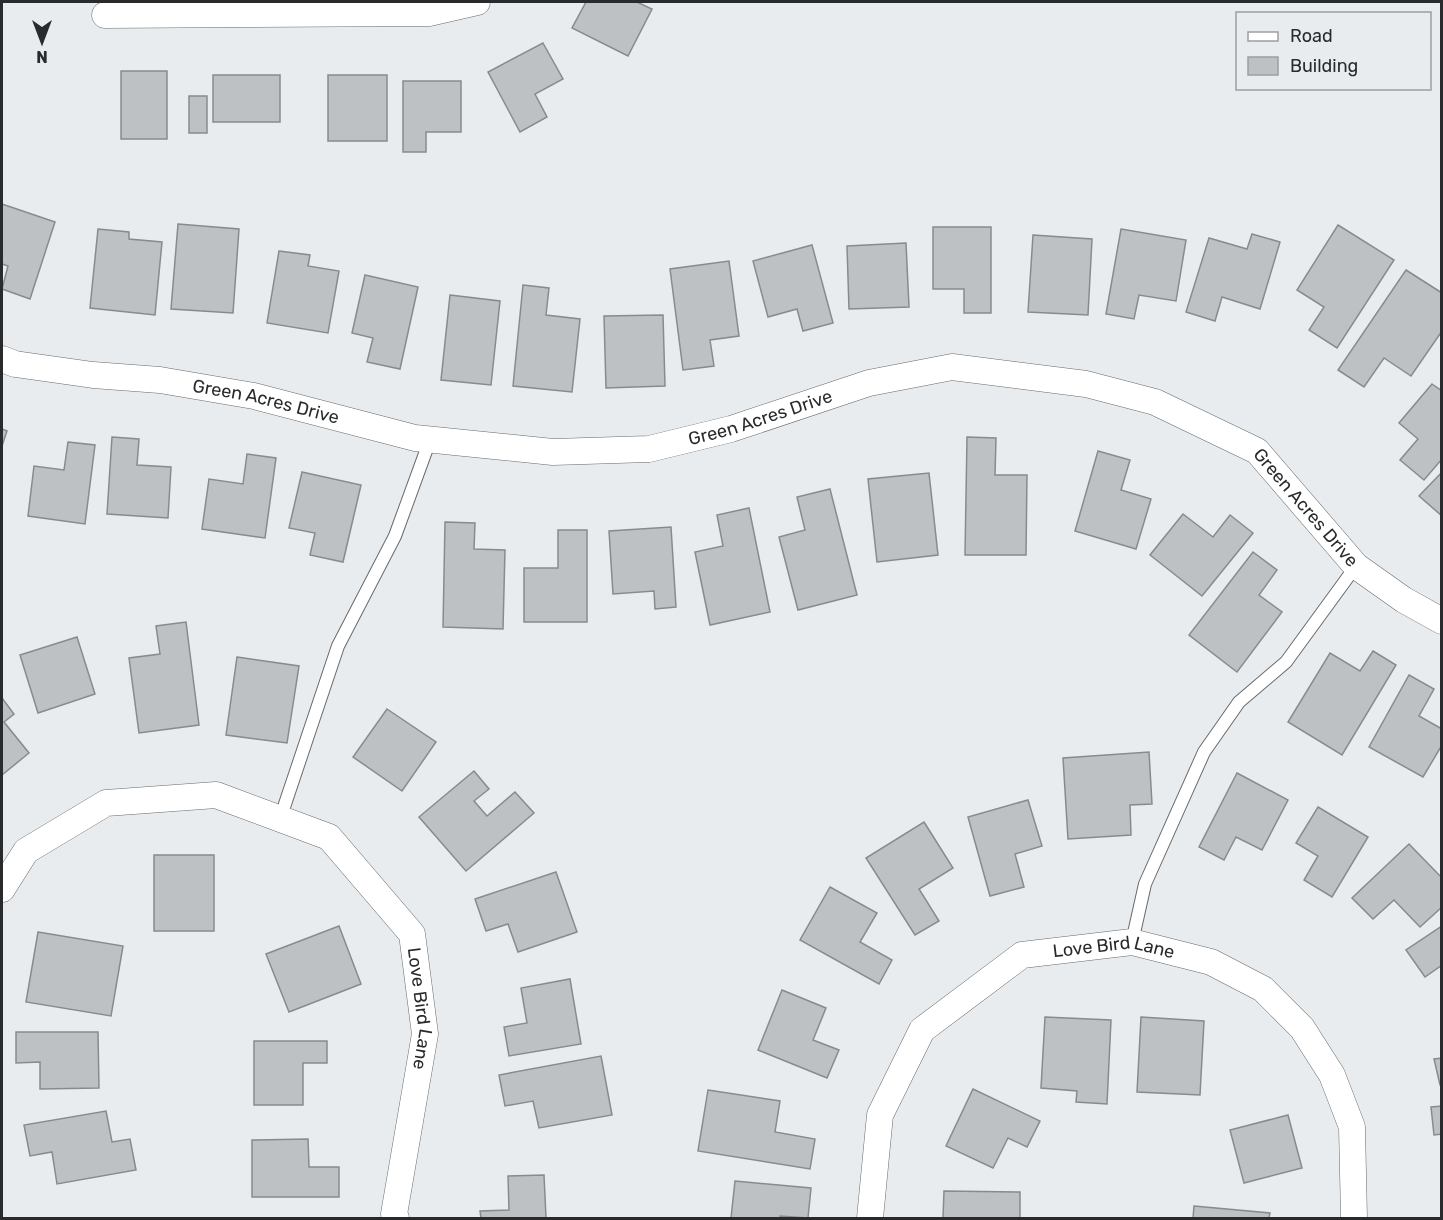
<svg xmlns="http://www.w3.org/2000/svg" width="1443" height="1220" font-family="Rubik,sans-serif">
<style>
.building{fill:#bec1c3;stroke:#888b8d;stroke-width:1.5}
.lines{fill:none;stroke-linecap:round;stroke-linejoin:round}
.service-casing{stroke:#676a6c;stroke-width:14}
.minor-casing{stroke:#676a6c;stroke-width:27}
.service{stroke:#fff;stroke-width:12}
.minor{stroke:#fff;stroke-width:26}
.labels{text-anchor:middle;dominant-baseline:central;stroke-width:4.5;stroke-linejoin:round;paint-order:stroke}
.street-label{font-size:18px;fill:#292a2b;stroke:#e8ecee}
</style>
<rect width="100%" height="100%" fill="#e8ecee"/>
<g class="building">
<polygon points="586,2 637,2 652,9 628,56 572,28"/>
<polygon points="543,43 563,79 535,94 547,117 520,132 488,72"/>
<rect x="121" y="71" width="46" height="68"/>
<rect x="213" y="75" width="67" height="47"/>
<rect x="328" y="75" width="59" height="66"/>
<polygon points="403,81 461,81 461,132 426,132 426,152 403,152"/>
<rect x="189" y="96" width="18" height="37"/>
<polygon points="2,204 55,222 30,299 2,289 8,266 2,264"/>
<polygon points="178,224 239,229 233,313 171,309"/>
<polygon points="1338,225 1394,260 1337,348 1309,330 1324,307 1297,290"/>
<polygon points="933,227 991,227 991,313 964,313 964,289 933,289"/>
<polygon points="98,229 129,232 129,239 162,242 155,315 90,308"/>
<polygon points="1121,229 1186,240 1176,301 1139,295 1134,319 1106,314"/>
<polygon points="1252,234 1280,242 1260,309 1222,297 1215,321 1186,312 1209,238 1247,249"/>
<polygon points="1033,235 1092,239 1088,315 1028,312"/>
<polygon points="906,243 909,307 849,309 847,246"/>
<polygon points="812,245 833,323 803,331 797,309 768,317 753,261"/>
<polygon points="279,251 310,255 308,266 339,271 328,333 267,323"/>
<polygon points="729,261 739,336 710,340 714,366 683,370 670,269"/>
<polygon points="1406,270 1442,293 1442,331 1411,376 1384,358 1364,387 1338,370"/>
<polygon points="365,275 418,287 400,369 367,362 373,338 352,333"/>
<polygon points="523,285 549,288 546,315 580,319 572,392 513,386"/>
<polygon points="450,295 500,301 491,385 441,380"/>
<polygon points="663,315 665,386 606,388 604,316"/>
<polygon points="1432,384 1442,391 1442,459 1424,480 1400,460 1418,439 1399,423"/>
<polygon points="2,429 7,431 2,446"/>
<polygon points="112,437 139,439 137,465 171,467 168,518 107,514"/>
<polygon points="967,437 996,438 995,475 1027,475 1026,555 965,555"/>
<polygon points="68,442 95,445 85,524 28,516 34,466 64,470"/>
<polygon points="1098,451 1130,460 1121,490 1151,499 1136,549 1075,531"/>
<polygon points="247,454 276,458 265,538 202,529 209,479 243,484"/>
<polygon points="302,472 361,485 343,562 310,555 315,533 289,528"/>
<polygon points="1442,472 1442,516 1419,496"/>
<polygon points="929,473 938,555 877,562 868,479"/>
<polygon points="830,489 857,595 798,610 779,537 805,530 797,497"/>
<polygon points="749,508 770,612 710,625 695,552 723,546 717,515"/>
<polygon points="1183,514 1213,537 1230,515 1253,533 1202,596 1150,555"/>
<polygon points="445,522 475,523 474,549 505,550 503,629 443,627"/>
<polygon points="671,527 676,607 655,609 654,591 613,594 609,531"/>
<polygon points="558,530 587,530 587,622 524,622 524,568 558,568"/>
<polygon points="1253,552 1277,570 1259,595 1282,612 1237,672 1189,635"/>
<polygon points="186,622 199,725 139,733 129,658 160,654 156,626"/>
<polygon points="77,637 95,694 38,713 20,655"/>
<polygon points="1373,651 1396,665 1342,755 1288,722 1330,653 1360,671"/>
<polygon points="237,657 299,666 287,743 226,735"/>
<polygon points="1409,675 1434,689 1419,716 1442,729 1442,745 1423,777 1369,747"/>
<polygon points="2,698 14,714 4,722 29,753 2,775"/>
<polygon points="387,709 436,742 402,791 353,757"/>
<polygon points="1149,752 1152,804 1130,805 1131,835 1068,839 1063,758"/>
<polygon points="474,771 489,789 474,801 487,816 515,792 534,813 466,871 419,817"/>
<polygon points="1237,773 1288,800 1262,850 1236,837 1224,860 1199,847"/>
<polygon points="1028,800 1042,846 1015,854 1024,887 990,896 968,817"/>
<polygon points="1318,807 1368,837 1332,897 1304,880 1318,856 1296,843"/>
<polygon points="924,822 953,868 919,889 939,921 915,935 866,858"/>
<polygon points="1409,844 1442,878 1442,907 1420,927 1394,900 1373,919 1352,898"/>
<rect x="154" y="855" width="60" height="76"/>
<polygon points="556,872 577,932 518,952 508,924 486,931 475,899"/>
<polygon points="830,887 877,913 860,942 892,960 879,984 800,940"/>
<polygon points="339,926 361,984 289,1012 266,954"/>
<polygon points="1442,926 1442,965 1425,977 1406,950"/>
<polygon points="38,932 123,946 111,1016 26,1002"/>
<polygon points="570,979 581,1044 509,1056 504,1027 527,1023 521,988"/>
<polygon points="782,990 826,1008 813,1040 839,1050 827,1078 758,1050"/>
<polygon points="1045,1017 1111,1020 1107,1104 1076,1102 1077,1091 1041,1088"/>
<polygon points="1141,1017 1204,1021 1200,1095 1137,1092"/>
<polygon points="16,1032 98,1032 99,1088 40,1089 40,1062 16,1063"/>
<polygon points="254,1041 327,1041 327,1063 303,1063 303,1105 254,1105"/>
<polygon points="601,1056 612,1115 539,1128 533,1101 505,1106 499,1075"/>
<polygon points="1442,1058 1442,1085 1440,1085 1434,1059"/>
<polygon points="973,1089 1040,1121 1027,1147 1008,1138 993,1168 946,1146"/>
<polygon points="708,1090 780,1101 775,1132 815,1139 810,1169 698,1151"/>
<polygon points="1442,1106 1442,1134 1434,1135 1431,1107"/>
<polygon points="106,1111 112,1142 130,1139 136,1170 57,1184 52,1152 30,1156 24,1125"/>
<polygon points="1288,1115 1302,1168 1244,1183 1230,1130"/>
<polygon points="308,1139 309,1167 339,1167 339,1197 252,1197 252,1140"/>
<polygon points="544,1175 546,1218 481,1218 480,1211 509,1210 508,1176"/>
<polygon points="735,1181 811,1188 808,1218 780,1216 780,1218 731,1218"/>
<polygon points="944,1191 1020,1192 1020,1218 943,1218"/>
<polygon points="1194,1206 1270,1213 1269,1218 1193,1218"/>
</g>
<g class="lines">
<g class="service-casing">
<g id="service">
<polyline points="280,819 338,646 395,536 430,440"/>
<polyline points="1132,942 1145,884 1204,752 1239,702 1286,662 1356,566"/>
</g>
</g>
<g class="minor-casing">
<g id="minor">
<polyline points="105,15 429,13 477,2"/>
<path id="s1" d="M 2,359 L 15,364 L 93,375 L 160,380 L 254,396 L 415,438 L 553,452 L 649,449 L 731,429 L 869,383 L 952,367 L 1086,384 L 1155,402 L 1257,451 L 1356,566 L 1404,600 L 1442,621"/>
<path id="s2" d="M 2,889 L 26,851 L 106,803 L 216,795 L 329,837 L 412,934 L 425,1034 L 394,1214 L 396,1218"/>
<path id="s3" d="M 870,1218 L 880,1115 L 922,1030 L 1022,955 L 1132,942 L 1211,962 L 1263,989 L 1302,1028 L 1332,1075 L 1352,1127 L 1354,1218"/>
</g>
</g>
<use href="#service" class="service"/>
<use href="#minor" class="minor"/>
</g>
<g class="labels">
<g class="street-label">
<text stroke="none"><textPath href="#s1" startOffset="268">Green Acres Drive</textPath></text>
<text stroke="none"><textPath href="#s1" startOffset="772">Green Acres Drive</textPath></text>
<text stroke="none"><textPath href="#s1" startOffset="1365">Green Acres Drive</textPath></text>
<text stroke="none"><textPath href="#s3" startOffset="416">Love Bird Lane</textPath></text>
<text stroke="none"><textPath href="#s2" startOffset="572">Love Bird Lane</textPath></text>
</g>
</g>
<rect width="1443" height="1220" fill="none" stroke="#292a2b" stroke-width="6"/>
<rect x="1236" y="12" width="195" height="78" fill="#e8ecee" stroke="#9c9ea0" stroke-width="1.5"/>
<rect x="1248" y="32" width="30" height="9" fill="#ffffff" stroke="#9c9ea0" stroke-width="1.5"/>
<text x="1290" y="42" font-size="18" fill="#292a2b">Road</text>
<rect x="1248" y="57" width="30" height="18" fill="#bec1c3" stroke="#9c9ea0" stroke-width="1.5"/>
<text x="1290" y="72" font-size="18" fill="#292a2b">Building</text>
<g transform="translate(42 42) rotate(180)" stroke="#e8ecee" stroke-width="4.5" paint-order="stroke">
<path d="M0-4.5L10 22L0 15L-10 22Z" fill="#292a2b"/>
<text y="-9" font-size="16" font-weight="bold" text-anchor="middle" fill="#292a2b">N</text>
</g>
</svg>
